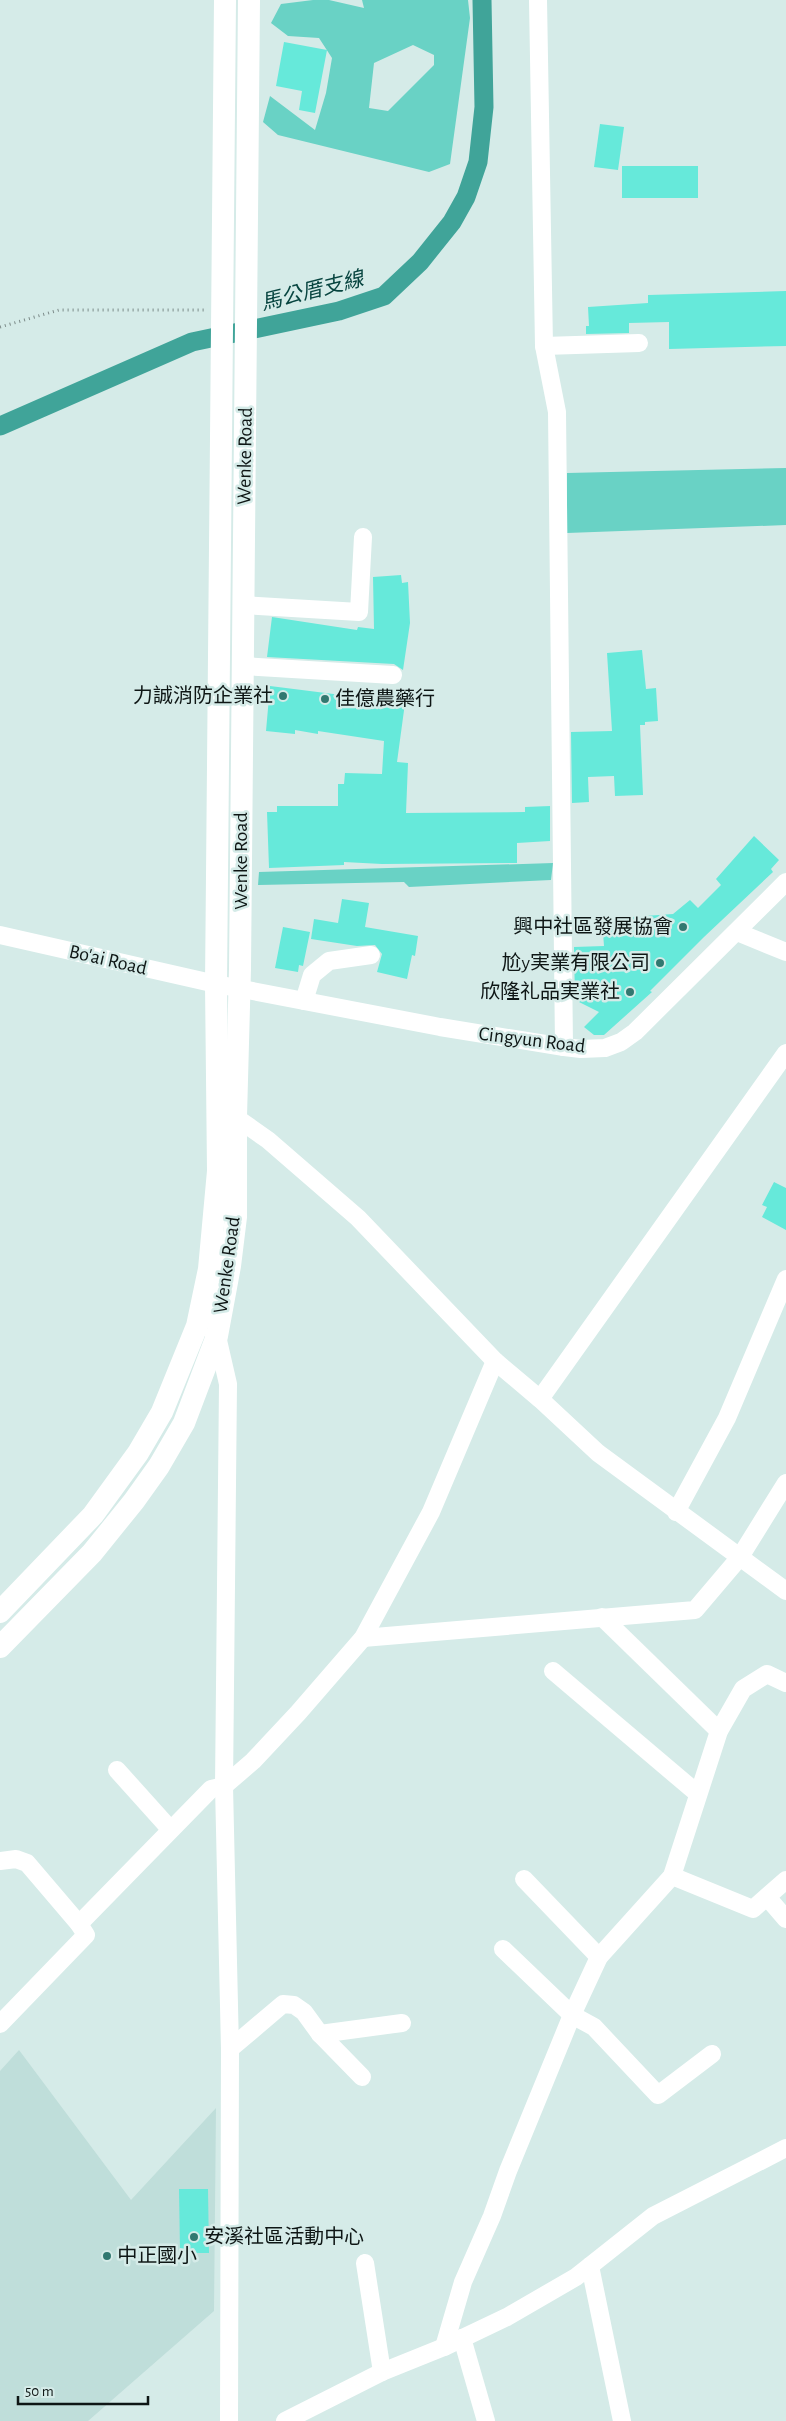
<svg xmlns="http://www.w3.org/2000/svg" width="786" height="2421" font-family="'Alegreya Sans','Noto Sans TC',sans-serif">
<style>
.built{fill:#bfdeda}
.green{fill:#69d2c5;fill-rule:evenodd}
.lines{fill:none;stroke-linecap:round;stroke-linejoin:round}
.canal{stroke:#40a499;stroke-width:19}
.building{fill:#66e9da}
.path{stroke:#7c8b89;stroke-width:3;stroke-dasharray:1 4;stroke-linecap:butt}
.minor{stroke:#fff;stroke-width:18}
.major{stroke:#fff;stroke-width:22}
.poi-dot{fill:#317870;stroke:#d5ebe8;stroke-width:2}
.labels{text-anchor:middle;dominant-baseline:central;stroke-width:5;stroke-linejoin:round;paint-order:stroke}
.street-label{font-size:20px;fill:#0e1615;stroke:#d5ebe8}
.poi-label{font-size:20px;fill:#0e1615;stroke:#d5ebe8;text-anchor:end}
.water-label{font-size:21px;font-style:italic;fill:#084540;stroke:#d5ebe8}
</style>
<rect width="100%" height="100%" fill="#d5ebe8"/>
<polygon class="built" points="19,2050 131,2200 216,2108 214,2311 88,2421 0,2421 0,2071"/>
<g class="green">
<path d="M 313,0 L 329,0 L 364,8 L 362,0 L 468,0 L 470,18 L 450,164 L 429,172 L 278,135 L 263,122 L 270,96 L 315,130 L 326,93 L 332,58 L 319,38 L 288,36 L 271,23 L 281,4 ZM 413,45 L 434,55 L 434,65 L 388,111 L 369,108 L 374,63 Z"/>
<polygon points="786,468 786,525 567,533 567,473"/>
<polygon points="553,863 551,880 409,887 404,882 258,885 259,872"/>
</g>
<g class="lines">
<polyline class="canal" points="0,426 192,342 339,311 384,296 420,262 452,222 466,197 478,162 484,107 482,0"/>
</g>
<g class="building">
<polygon points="284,42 327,50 315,113 299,110 302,91 276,86"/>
<polygon points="600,124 624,127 618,170 594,167"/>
<rect x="622" y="166" width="76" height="32"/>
<polygon points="786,291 786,346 669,349 669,322 629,323 629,333 586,334 586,326 589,326 588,307 648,303 648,295"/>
<polygon points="401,575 402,583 408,582 410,623 403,670 394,664 267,657 272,617 357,630 358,627 374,629 373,577"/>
<polygon points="642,650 646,689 656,688 658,721 645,722 645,725 640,725 643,795 615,796 614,776 588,777 589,802 572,803 571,732 612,731 607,653"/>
<polygon points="270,686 405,703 397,762 408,763 406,813 525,812 525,807 550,806 550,841 517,843 517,863 382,864 344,862 344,865 269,868 267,812 277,812 277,806 338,806 338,784 344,784 345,773 382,774 384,741 318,731 318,734 295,730 295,734 266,731"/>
<polygon points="754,836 779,860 771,869 773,872 704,937 650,991 652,992 604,1035 594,1035 584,1027 599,1012 575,1000 574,947 604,946 602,919 673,914 690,900 698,908 721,885 716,879"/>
<polygon points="342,899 369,903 365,927 418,936 415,956 412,955 407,979 377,972 382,954 375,945 357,946 311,939 314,919 338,923"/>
<polygon points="283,927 310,932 303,966 299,965 298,972 275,968"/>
<polygon points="774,1182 786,1188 786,1230 762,1217 767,1207 762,1205"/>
<polygon points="179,2189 208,2189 209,2253 180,2253"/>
</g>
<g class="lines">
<polyline class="path" points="0,327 59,310 205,310"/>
<g class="minor">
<polyline points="538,0 544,346 557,412 564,1047"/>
<polyline points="544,346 639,343"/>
<polyline points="243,605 359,612 363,537"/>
<polyline points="242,666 393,675"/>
<polyline points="737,932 786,952"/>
<polyline points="0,935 216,984 440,1027 564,1047 581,1049 605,1048 621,1042 635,1032 786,882"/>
<polyline points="304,1001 312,975 329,961 371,955"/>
<polyline points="228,1112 268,1140 358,1218 495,1361 540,1399 598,1453 786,1591"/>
<polyline points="214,1335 217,1336 228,1384 224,1786 230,2049 229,2421"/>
<polyline points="540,1399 786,1053"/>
<polyline points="676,1512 727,1418 786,1279"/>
<polyline points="602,1617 719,1731"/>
<polyline points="363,1638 695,1610 740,1557 786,1483"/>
<polyline points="553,1671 698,1794"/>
<polyline points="117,1770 170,1829"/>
<polyline points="0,1861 16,1859 27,1863 79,1924"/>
<polyline points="672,1876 719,1731 743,1689 767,1674 786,1683"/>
<polyline points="524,1879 599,1957"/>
<polyline points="767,1897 786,1919"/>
<polyline points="503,1949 572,2015 594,2027 658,2095 712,2054"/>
<polyline points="0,2024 86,1935 79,1924 211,1789 224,1786 253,1761 298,1713 363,1638 431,1512 495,1361"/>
<polyline points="320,2034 402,2023"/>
<polyline points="230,2049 283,2004 294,2005 304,2012 320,2034 362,2077"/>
<polyline points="365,2263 382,2372"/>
<polyline points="590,2266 622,2421"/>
<polyline points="462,2338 486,2421"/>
<polyline points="444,2347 463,2282 492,2216 508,2171 572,2015 599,1957 672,1876 753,1909 786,1880"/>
<polyline points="285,2421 382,2372 444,2347 507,2317 576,2277 653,2216 786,2148"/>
</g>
<g class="major">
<polyline points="0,1612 93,1515 138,1453 162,1412 197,1326 209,1269 218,1171 216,984 225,0"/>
<polyline points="0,1647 92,1553 134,1501 159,1466 184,1423 217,1336 230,1266 236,1217 236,1117 240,969 249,0"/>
</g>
</g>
<g class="poi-dot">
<circle cx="283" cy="696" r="5"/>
<circle cx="325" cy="699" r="5"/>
<circle cx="683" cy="927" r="5"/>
<circle cx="660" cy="963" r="5"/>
<circle cx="630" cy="992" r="5"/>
<circle cx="194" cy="2237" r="5"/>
<circle cx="107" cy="2256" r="5"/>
</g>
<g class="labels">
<g class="street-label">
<text transform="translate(245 456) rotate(-89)">Wenke Road</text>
<text transform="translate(241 861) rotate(-90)">Wenke Road</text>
<text transform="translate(108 960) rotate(13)">Bo'ai Road</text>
<text transform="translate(532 1040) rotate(7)">Cingyun Road</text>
<text transform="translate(227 1265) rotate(-82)">Wenke Road</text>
</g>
<g class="poi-label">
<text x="273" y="696">力誠消防企業社</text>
<text x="335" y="699" text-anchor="start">佳億農藥行</text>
<text x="673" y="927">興中社區發展協會</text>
<text x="650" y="963">尬y実業有限公司</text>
<text x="620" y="992">欣隆礼品実業社</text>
<text x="204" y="2237" text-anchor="start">安溪社區活動中心</text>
<text x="117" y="2256" text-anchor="start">中正國小</text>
</g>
<g class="water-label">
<text transform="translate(312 291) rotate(-14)">馬公厝支線</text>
</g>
</g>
<path d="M18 2396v8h130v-8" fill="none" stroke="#0e1615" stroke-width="2.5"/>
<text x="25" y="2396" font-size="15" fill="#0e1615" stroke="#d5ebe8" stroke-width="4" paint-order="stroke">50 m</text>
</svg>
